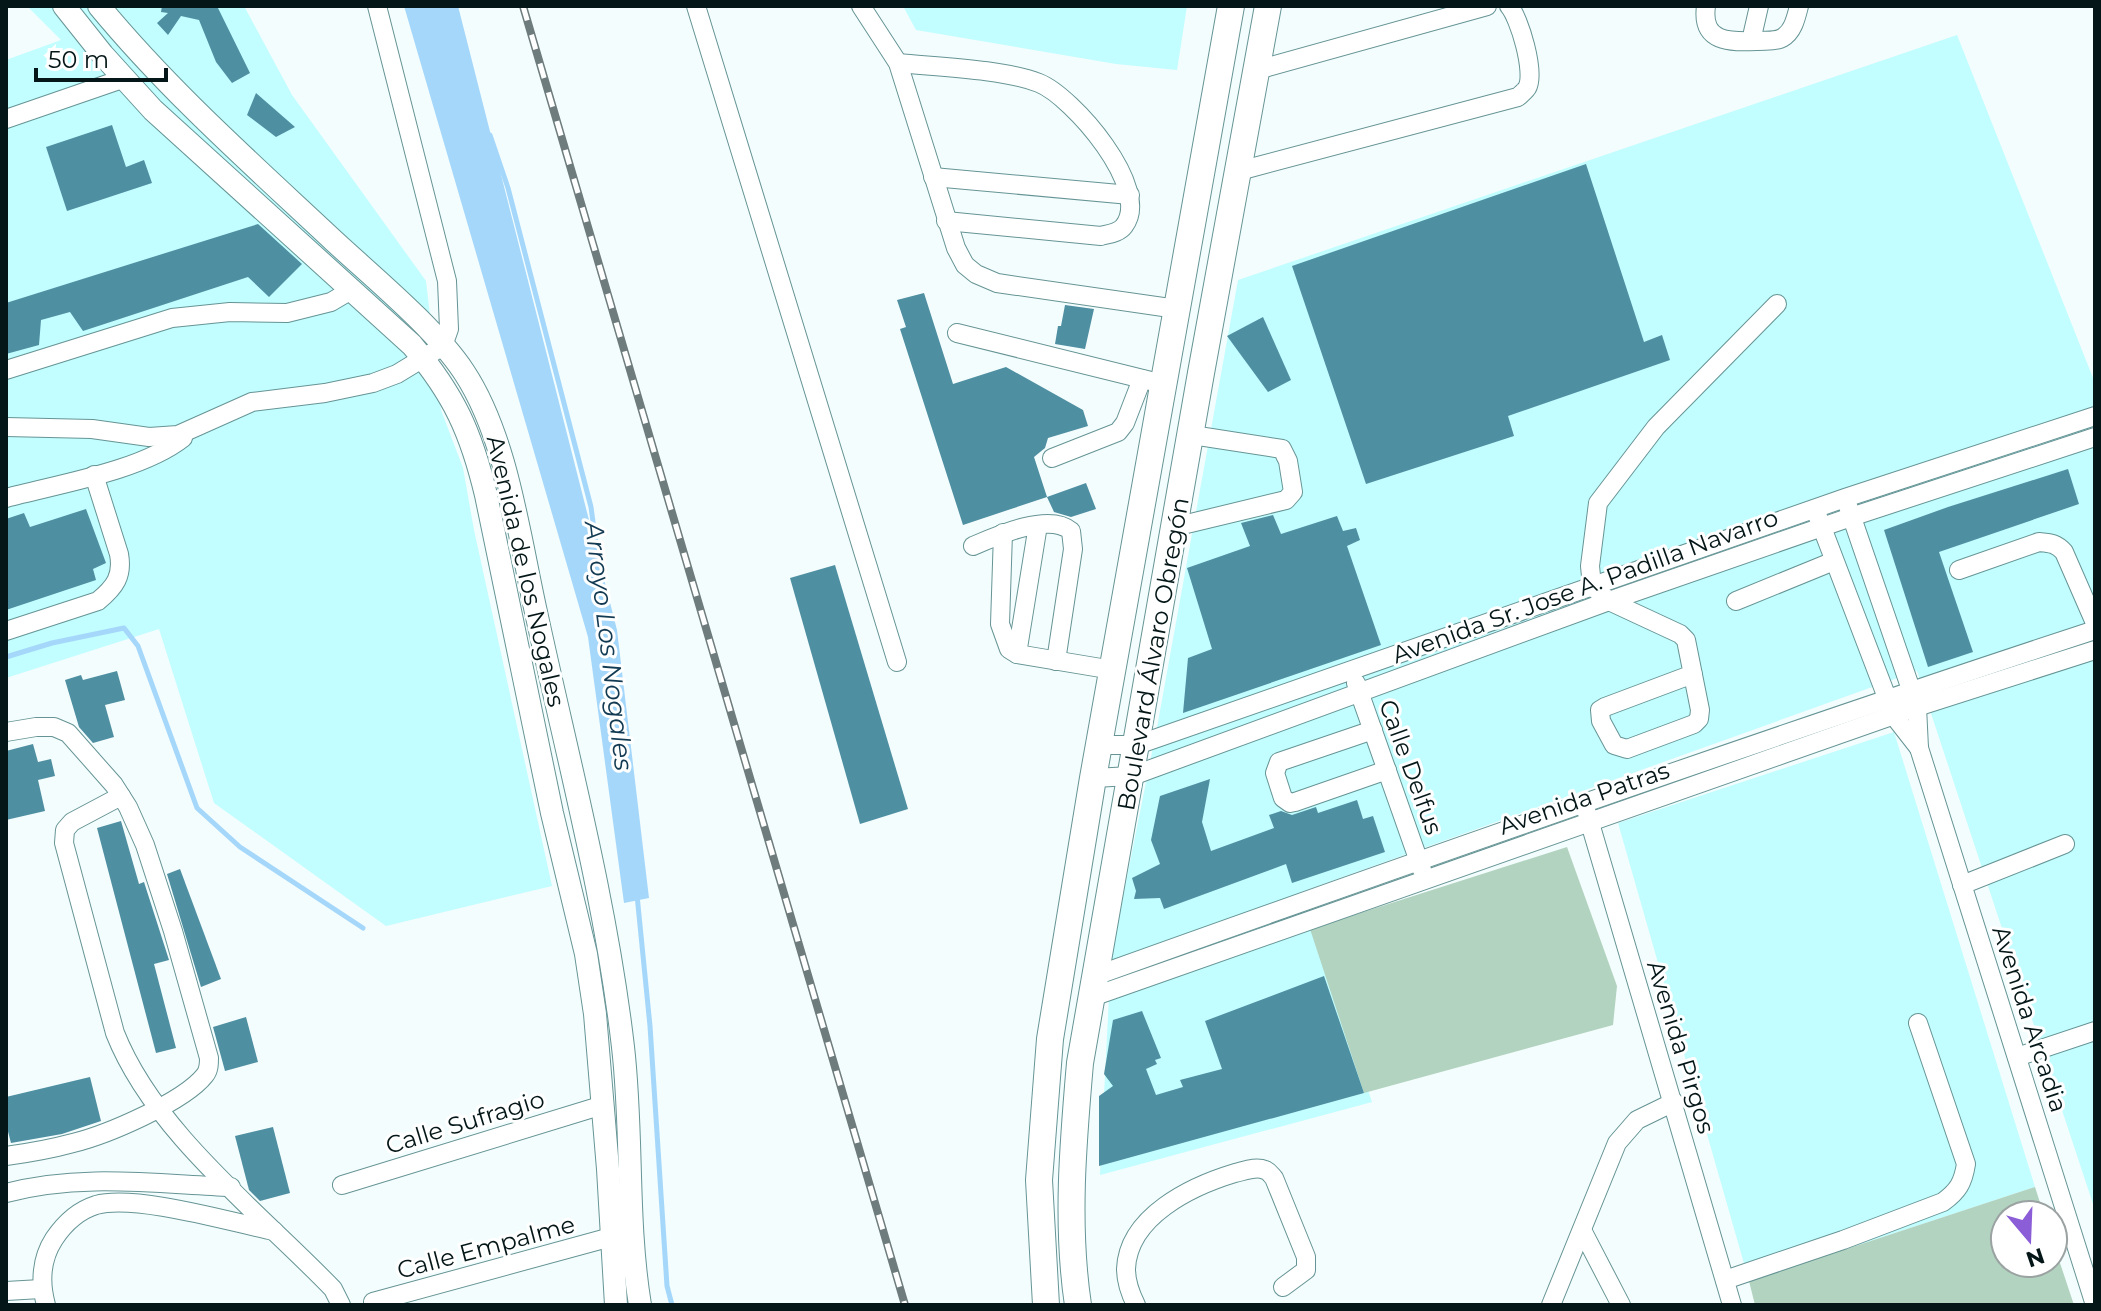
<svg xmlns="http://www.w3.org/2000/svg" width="2101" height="1311" font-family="Montserrat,sans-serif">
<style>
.built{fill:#c2fdff}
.green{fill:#b2d3bf}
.water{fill:#a5d7fa}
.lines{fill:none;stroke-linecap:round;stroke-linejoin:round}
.stream{stroke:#a5d7fa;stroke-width:5}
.building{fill:#4f8fa2}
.minor-casing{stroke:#669495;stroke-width:20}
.major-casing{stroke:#669495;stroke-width:24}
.highway-casing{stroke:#669495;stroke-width:28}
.minor{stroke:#fff;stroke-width:18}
.major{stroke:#fff;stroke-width:22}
.highway{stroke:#fff;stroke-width:26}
.rail-casing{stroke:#6e7c7d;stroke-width:8}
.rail{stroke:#fff;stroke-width:5;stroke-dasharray:15;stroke-linecap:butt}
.labels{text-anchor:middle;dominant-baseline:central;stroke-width:6;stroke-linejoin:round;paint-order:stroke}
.street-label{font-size:24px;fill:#041617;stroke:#fff}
.water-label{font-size:26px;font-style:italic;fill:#123a52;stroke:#fff}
</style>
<rect width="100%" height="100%" fill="#f3fdfd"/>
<g class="built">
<polygon points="27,6 244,6 292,95 426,281 441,410 463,468 474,530 552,886 386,926 214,803 159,629 6,678 6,60 61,40"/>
<polygon points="903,6 1187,6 1177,70 1116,64 916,30"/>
<polygon points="1957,35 2095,383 2095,1210 1917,671 1301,892 1372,1102 1100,1175 1111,957 1158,722 1238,280"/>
<polygon points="1894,732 2035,1187 1749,1281 1618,823"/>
</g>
<g class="green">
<polygon points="1567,847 1617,986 1613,1025 1364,1093 1310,929"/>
<polygon points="2035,1187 2044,1215 2005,1215 2005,1263 2053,1263 2053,1242 2074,1305 1755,1305 1749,1281"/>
</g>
<polygon class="water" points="404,6 458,6 617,630 649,898 624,903 588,637"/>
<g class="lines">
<g class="stream">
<polyline points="490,135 508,188 591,507 598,559"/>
<polyline points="6,657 52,643 124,628 138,646 197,808 240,847 363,928"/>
<polyline points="637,895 650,1026 667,1286 672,1305"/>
</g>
</g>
<g class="building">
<polygon points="162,6 217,6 250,73 232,83 216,62 199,20 181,16 168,35 157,23 168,13 161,12"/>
<polygon points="256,93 295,127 276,137 247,115"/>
<polygon points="112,125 126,167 144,160 152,183 67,211 46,147"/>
<polygon points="1586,164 1644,342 1662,335 1670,360 1508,416 1514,436 1366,484 1292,266"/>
<polygon points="258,224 302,264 269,297 248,277 83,331 70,312 41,320 39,345 6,354 6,303"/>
<polygon points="924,293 953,384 1006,367 1083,410 1088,426 1048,438 1045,448 1034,457 1047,497 963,525 900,329 906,327 897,300"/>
<polygon points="1065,305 1094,309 1085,349 1055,344 1058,326 1061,326"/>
<polygon points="1263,317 1291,380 1268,392 1227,336"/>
<polygon points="2068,469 2079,504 1939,552 1973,652 1928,667 1884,530 1948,507"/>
<polygon points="1086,483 1096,509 1071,517 1054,512 1047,497"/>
<polygon points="86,509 106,563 93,569 96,580 6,610 6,519 24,513 30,527"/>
<polygon points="1273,515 1281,534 1337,516 1343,531 1356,528 1360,540 1347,546 1381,645 1183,713 1188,658 1212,649 1187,568 1250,546 1241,523"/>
<polygon points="835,565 908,809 860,824 790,578"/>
<polygon points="117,671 125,700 105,705 114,737 93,743 79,727 65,680 81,675 83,680"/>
<polygon points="33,744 38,762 51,759 55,776 38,780 45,811 6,820 6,751"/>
<polygon points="1210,779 1202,822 1211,851 1274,828 1269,815 1281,811 1292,815 1316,807 1318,813 1357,800 1363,819 1373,816 1385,852 1292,883 1286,864 1164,909 1160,898 1134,899 1136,891 1132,878 1160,864 1151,840 1160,796"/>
<polygon points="121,821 139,884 144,882 169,960 154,964 176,1048 156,1053 97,828"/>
<polygon points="180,869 221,979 201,987 167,874"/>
<polygon points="1324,976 1364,1093 1099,1166 1099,1096 1113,1086 1104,1074 1113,1020 1142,1011 1161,1058 1155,1060 1157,1064 1146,1069 1156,1095 1183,1087 1180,1080 1222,1069 1205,1021"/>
<polygon points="246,1017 258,1062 225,1071 213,1027"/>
<polygon points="90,1077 101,1121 62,1134 11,1143 6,1124 6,1097"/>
<polygon points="273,1127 290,1193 260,1201 249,1190 235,1136"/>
</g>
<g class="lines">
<g class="minor-casing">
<g id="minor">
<polyline points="696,6 897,662"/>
<polyline points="861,6 898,63 956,248 965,265 976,274 997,283 1177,309"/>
<path d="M 1706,6 C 1701,43 1730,42 1757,41 C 1765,40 1775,42 1782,38 C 1793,32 1796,18 1799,6"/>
<polyline points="1751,41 1759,6"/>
<path d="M 898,63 C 938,67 1003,69 1039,83 C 1072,96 1153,189 1124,226 C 1119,233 1108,234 1101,236 L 946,221"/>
<polyline points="1257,70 1487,6"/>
<polyline points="6,119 125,78"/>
<path d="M 1239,171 L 1518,97 C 1519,96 1527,89 1527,88 C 1536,73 1519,17 1509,6"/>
<polyline points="933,177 1130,195"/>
<polyline points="957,333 1163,384"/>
<polyline points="6,370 172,318 230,312 287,313 331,302 353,289"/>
<polyline points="6,427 92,429 149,437 178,435 252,402 325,393 373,383 397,374 443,346 449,329 447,281 377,6"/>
<polyline points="1052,458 1118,432 1125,423 1142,379"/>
<path d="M 6,498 C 58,484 141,471 183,438"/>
<polyline points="1848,506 1917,707 1919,748 2095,1305"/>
<polyline points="1818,517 1894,716 1919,748"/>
<polyline points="1174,527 1286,500 1293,492 1288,461 1282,449 1192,435"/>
<polyline points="1003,533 1000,624 1009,649 1017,654 1113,670"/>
<path d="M 973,546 C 996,536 1049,512 1071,531 L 1073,549 L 1056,661"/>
<path d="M 1959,570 L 2039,542 C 2050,543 2056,543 2064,552 L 2095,623"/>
<polyline points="1736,601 1834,561"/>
<path d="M 6,631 L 98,601 C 115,587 123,576 119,554 L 94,475"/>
<polyline points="1017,654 1038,525"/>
<polyline points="1693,674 1605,707 1600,710 1601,721 1614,745 1627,749 1694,724 1699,719 1700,710 1686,640 1680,634 1609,601 1592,586 1590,566 1598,503 1656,427 1777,304"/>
<polyline points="1356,683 1422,870"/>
<polyline points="1373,730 1279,762 1275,773 1283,798 1290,803 1295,802 1387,770"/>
<path d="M 6,732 L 36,727 L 54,727 L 68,733 L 114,785 L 128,807 L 145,845 L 173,931 L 209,1058 C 209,1064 209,1070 205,1075 C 184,1102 106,1135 73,1143 C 51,1149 28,1153 6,1156"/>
<polyline points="1099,745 1137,745 1845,498 2095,416"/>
<polyline points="1093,778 1132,776 1609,601 1851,517 2095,437"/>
<path d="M 121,796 L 72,822 L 65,830 L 64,843 L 115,1033 C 154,1132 260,1213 333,1289 L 341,1305"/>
<polyline points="1587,813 1732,1305"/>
<polyline points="1962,885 2065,844"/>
<path d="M 1095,976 C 1427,857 1760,740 2095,630"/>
<polyline points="1092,997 1917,707 2095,650"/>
<polyline points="2017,1057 2095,1031"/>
<polyline points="342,1185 603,1105"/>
<path d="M 6,1193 C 80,1173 156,1184 231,1187"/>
<polyline points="1582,1230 1621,1305"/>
<path d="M 1725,1280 L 1843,1240 L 1943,1202 C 1958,1191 1963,1183 1966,1164 L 1918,1023"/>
<polyline points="6,1291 41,1289"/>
<polyline points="373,1302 611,1237"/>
<path d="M 46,1305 C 40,1283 41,1259 54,1239 C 64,1224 77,1211 96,1205 C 135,1194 231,1222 274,1231"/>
<path d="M 1136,1305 C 1131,1295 1126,1280 1126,1269 C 1128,1216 1192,1186 1235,1173 C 1244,1171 1256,1166 1265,1170 C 1269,1171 1271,1175 1274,1178 L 1306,1257 L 1306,1270 L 1283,1287"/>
<polyline points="1551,1305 1617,1143 1637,1120 1674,1102"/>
</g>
</g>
<g class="major-casing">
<g id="major">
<path d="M 64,6 L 103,55 L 153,110 L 412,345 C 454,395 471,432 486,495 L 552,813 L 586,954 L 595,1014 L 608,1169 L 616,1305"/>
<path d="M 99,6 C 170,92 253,165 334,241 C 374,278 435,328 464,372 C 507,437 519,536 536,612 C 567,756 606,900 623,1047 C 633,1133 626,1220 640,1305"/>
</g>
</g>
<g class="highway-casing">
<g id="highway">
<polyline points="1046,1305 1039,1180 1050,1039 1093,778 1231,6"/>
<path d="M 1078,1305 C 1066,1225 1073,1143 1080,1063 L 1201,373 L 1268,6"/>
</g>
</g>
<use href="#minor" class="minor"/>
<use href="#major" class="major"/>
<use href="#highway" class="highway"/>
<g class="rail-casing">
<polyline id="rail" points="523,6 905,1305"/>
</g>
<use href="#rail" class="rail"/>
</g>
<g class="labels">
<g class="street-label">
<text transform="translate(526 571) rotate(77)">Avenida de los Nogales</text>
<text transform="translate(1585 586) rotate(-20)">Avenida Sr. Jose A. Padilla Navarro</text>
<text transform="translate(1153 654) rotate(-80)">Boulevard Álvaro Obregón</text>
<text transform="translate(1411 767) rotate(70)">Calle Delfus</text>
<text transform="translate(1584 798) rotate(-19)">Avenida Patras</text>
<text transform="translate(2030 1019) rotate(72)">Avenida Arcadia</text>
<text transform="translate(1681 1047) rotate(73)">Avenida Pirgos</text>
<text transform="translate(465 1122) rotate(-17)">Calle Sufragio</text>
<text transform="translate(486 1247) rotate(-15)">Calle Empalme</text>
</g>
<g class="water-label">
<text transform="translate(609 646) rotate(83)">Arroyo Los Nogales</text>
</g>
</g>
<rect width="2101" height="1311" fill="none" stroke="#041617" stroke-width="16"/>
<g transform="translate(2029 1239) rotate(161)"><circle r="38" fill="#ffffff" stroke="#9ba2a2" stroke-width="2"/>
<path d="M0-6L14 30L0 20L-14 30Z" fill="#8b5dd7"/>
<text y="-12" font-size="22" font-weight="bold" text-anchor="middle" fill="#041617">N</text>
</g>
<path d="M36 68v12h130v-12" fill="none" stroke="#041617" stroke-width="4"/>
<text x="48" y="68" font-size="24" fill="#041617" stroke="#ffffff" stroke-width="6" paint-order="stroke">50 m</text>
</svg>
